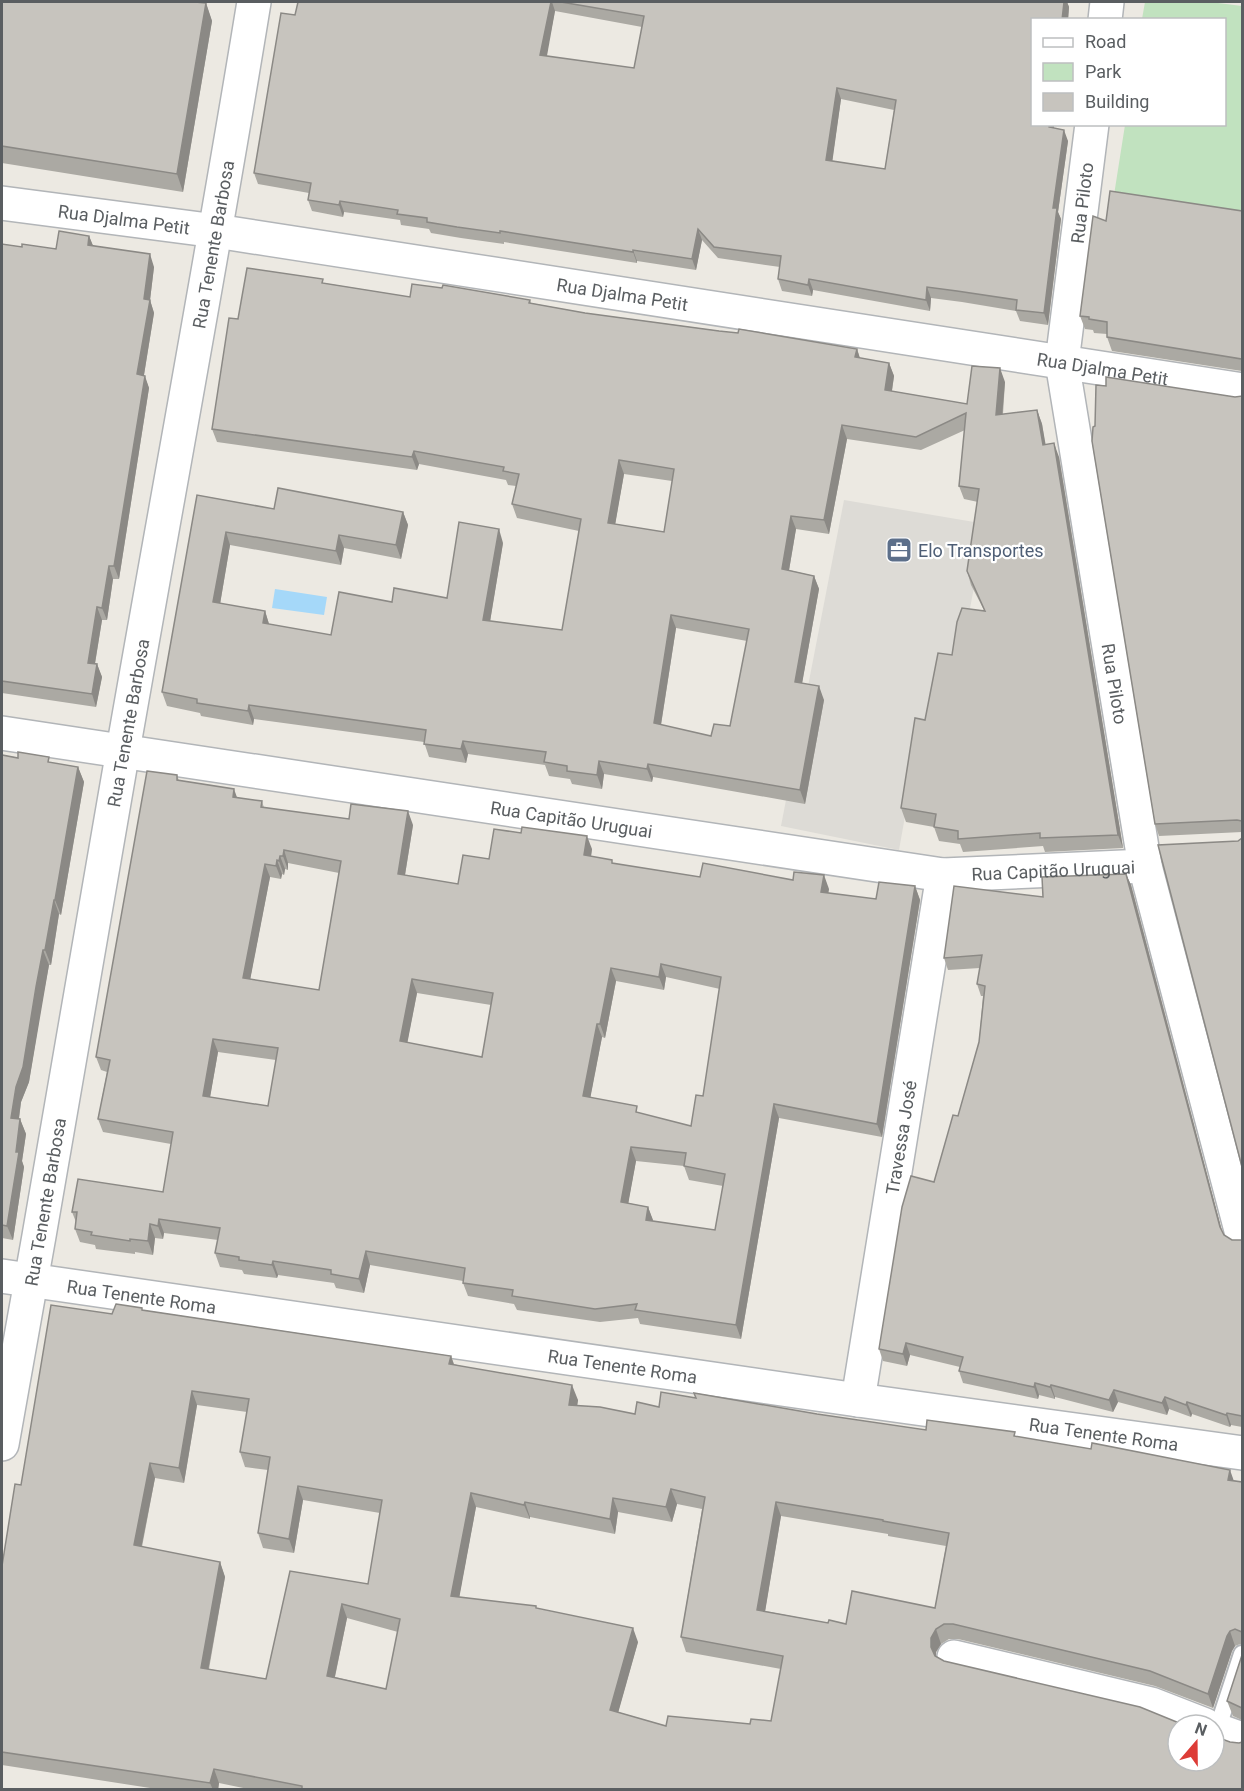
<svg xmlns="http://www.w3.org/2000/svg" width="1244" height="1791" font-family="Roboto,sans-serif">
<style>
.industrial{fill:#dddbd6}
.green{fill:#c1e2bf}
.water{fill:#a5d8f9}
.lines{fill:none;stroke-linecap:round;stroke-linejoin:round}
.service-casing{stroke:#b2b5b8;stroke-width:20}
.minor-casing{stroke:#b2b5b8;stroke-width:36}
.service{stroke:#fff;stroke-width:16}
.minor{stroke:#fff;stroke-width:33}
.wall{fill:#aba9a3;fill-rule:evenodd}
.shaded-wall{fill:#8b8985}
.building{fill:#c7c4be;stroke:#8b8985;stroke-width:1.5;fill-rule:evenodd}
.labels{text-anchor:middle;dominant-baseline:central;stroke-width:4.5;stroke-linejoin:round;paint-order:stroke}
.street-label{font-size:18px;fill:#5a5e61;stroke:#fff}
.service-label{font-size:18px;fill:#4e5e75;stroke:#fff;text-anchor:start}
</style>
<rect width="100%" height="100%" fill="#ece9e2"/>
<polygon class="industrial" points="844,500 986,524 945,740 919,738 899,850 781,826"/>
<polygon class="green" points="1145,2 1210,2 1242,6 1242,215 1114,195 1125,125 1224,124 1224,20 1142,19"/>
<polygon class="water" points="275,589 327,597 324,615 272,608"/>
<g class="lines">
<g class="service-casing">
<polyline id="service" points="1217,1730 1242,1654"/>
</g>
<g class="minor-casing">
<g id="minor">
<polyline points="1105,20 1107,2"/>
<path id="s1" d="M 1092,124 L 1062,362 L 1145,866 L 1242,1234"/>
<path id="s2" d="M 2,203 L 216,231 L 1242,390"/>
<path id="s3" d="M 2,733 L 943,875 L 1145,866"/>
<path id="s4" d="M 2,1276 L 858,1400 L 1242,1453"/>
<path id="s5" d="M 858,1400 L 943,875"/>
<path id="s6" d="M 2,1444 C 44,1215 81,985 122,756 C 166,504 213,254 254,2"/>
<polyline points="954,1657 1151,1704 1205,1725"/>
<polyline points="1214,1729 1242,1739"/>
</g>
</g>
<use href="#service" class="service"/>
<use href="#minor" class="minor"/>
</g>
<g class="wall">
<polygon points="2,2 198,2 206,3 212,21 183,192 2,163"/>
<path d="M 298,2 L 1067,2 L 1069,7 L 1068,20 L 1032,20 L 1032,124 L 1054,124 L 1054,128 L 1068,141 L 1058,212 L 1061,219 L 1048,325 L 1020,321 L 1016,311 L 962,302 L 931,298 L 930,311 L 813,290 L 812,296 L 782,291 L 778,279 L 780,267 L 718,258 L 702,240 L 696,270 L 637,261 L 637,263 L 504,242 L 504,244 L 461,238 L 431,233 L 429,229 L 401,225 L 400,220 L 344,212 L 343,217 L 312,211 L 308,200 L 309,193 L 258,184 L 254,173 L 295,15 ZM 555,11 L 642,27 L 634,68 L 546,56 ZM 841,99 L 894,110 L 885,169 L 832,161 Z"/>
<polygon points="1242,211 1242,371 1112,351 1107,337 1107,334 1094,333 1093,330 1085,329 1080,316 1106,221"/>
<polygon points="89,236 93,246 154,267 150,300 154,313 144,375 149,388 119,579 113,579 107,620 102,620 95,664 97,664 102,677 96,707 2,693 2,244 22,247 56,249"/>
<path d="M 324,283 L 410,297 L 530,300 L 531,303 L 585,313 L 857,349 L 860,358 L 889,363 L 894,376 L 892,391 L 967,404 L 1005,382 L 1003,414 L 1037,410 L 1042,424 L 1045,444 L 1059,457 L 1123,848 L 1045,852 L 1043,846 L 963,852 L 960,844 L 939,841 L 934,827 L 906,822 L 901,808 L 925,720 L 952,655 L 984,610 L 971,585 L 967,571 L 978,502 L 964,499 L 959,486 L 965,430 L 921,450 L 847,439 L 829,534 L 796,529 L 789,570 L 814,576 L 819,589 L 802,683 L 824,700 L 805,804 L 653,777 L 652,782 L 604,774 L 602,789 L 572,784 L 570,779 L 549,776 L 545,765 L 468,754 L 466,763 L 429,757 L 424,742 L 254,719 L 253,725 L 201,716 L 200,713 L 167,706 L 162,692 L 197,495 L 274,509 L 403,512 L 408,525 L 401,559 L 344,548 L 341,565 L 230,545 L 220,604 L 265,611 L 269,624 L 331,635 L 392,602 L 447,598 L 503,543 L 490,621 L 562,630 L 579,531 L 517,518 L 512,504 L 516,486 L 508,485 L 506,480 L 419,464 L 417,470 L 217,442 L 212,429 L 238,319 ZM 624,474 L 672,481 L 664,532 L 615,524 ZM 676,628 L 747,641 L 730,726 L 711,736 L 661,725 Z"/>
<polygon points="1242,396 1242,832 1159,836 1155,824 1235,397"/>
<polygon points="2,755 78,767 84,782 61,915 59,914 51,965 49,965 42,1002 29,1082 21,1102 19,1119 20,1119 26,1134 22,1161 24,1167 13,1240 2,1238"/>
<path d="M 177,775 L 179,781 L 237,798 L 262,801 L 264,808 L 349,819 L 413,825 L 405,875 L 458,884 L 489,859 L 592,849 L 591,857 L 614,864 L 700,877 L 829,889 L 828,893 L 876,899 L 915,886 L 920,900 L 882,1137 L 779,1118 L 741,1339 L 640,1324 L 638,1318 L 600,1322 L 517,1310 L 514,1304 L 468,1296 L 463,1283 L 463,1281 L 370,1265 L 364,1293 L 336,1288 L 334,1283 L 278,1275 L 277,1278 L 244,1274 L 242,1270 L 220,1267 L 215,1253 L 218,1240 L 164,1233 L 163,1239 L 155,1238 L 153,1255 L 135,1252 L 135,1254 L 96,1249 L 95,1245 L 80,1242 L 75,1229 L 76,1222 L 72,1212 L 163,1192 L 171,1144 L 103,1132 L 98,1119 L 107,1072 L 101,1070 L 96,1057 ZM 288,863 L 339,873 L 319,990 L 250,979 L 270,877 L 281,879 L 282,874 L 284,875 L 285,869 L 288,870 ZM 666,977 L 720,989 L 703,1096 L 691,1126 L 639,1113 L 590,1098 L 602,1037 L 605,1038 L 616,981 L 664,990 ZM 417,993 L 491,1005 L 482,1057 L 407,1043 ZM 218,1052 L 276,1060 L 268,1106 L 210,1097 ZM 636,1161 L 684,1166 L 689,1180 L 723,1186 L 715,1230 L 653,1221 L 648,1207 L 628,1203 Z"/>
<polygon points="1126,874 1131,885 1222,1231 1224,1235 1232,1240 1242,1240 1242,1427 1231,1425 1230,1427 1192,1414 1191,1417 1169,1409 1167,1415 1118,1402 1113,1412 1055,1397 1055,1399 1039,1395 1038,1399 963,1383 959,1371 960,1367 910,1355 907,1366 883,1361 879,1349 934,1182 958,1116 979,1042 983,996 981,996 977,984 980,968 948,970 944,958 1043,897"/>
<path d="M 143,1310 L 451,1356 L 454,1364 L 578,1400 L 577,1406 L 635,1414 L 696,1398 L 926,1430 L 1017,1437 L 1242,1482 L 1242,1644 L 1240,1644 L 1235,1646 L 1232,1651 L 1213,1708 L 1155,1686 L 958,1639 L 949,1639 L 941,1644 L 936,1652 L 936,1656 L 944,1661 L 1242,1790 L 253,1790 L 219,1783 L 218,1790 L 163,1790 L 2,1765 L 2,1566 L 21,1485 L 112,1314 ZM 197,1405 L 247,1412 L 240,1452 L 245,1467 L 268,1470 L 258,1533 L 263,1548 L 294,1553 L 303,1500 L 380,1513 L 368,1584 L 290,1571 L 266,1679 L 209,1669 L 225,1577 L 220,1562 L 142,1547 L 155,1478 L 184,1483 ZM 677,1504 L 702,1509 L 681,1637 L 686,1652 L 781,1669 L 771,1721 L 750,1724 L 666,1726 L 618,1712 L 638,1642 L 537,1609 L 459,1597 L 476,1507 L 530,1519 L 530,1517 L 615,1534 L 618,1512 L 672,1522 ZM 781,1516 L 888,1534 L 888,1536 L 946,1546 L 935,1608 L 846,1624 L 828,1623 L 765,1611 ZM 347,1618 L 398,1632 L 386,1689 L 335,1677 Z"/>
<polygon points="1242,1655 1242,1720 1233,1716 1227,1701"/>
</g>
<g class="shaded-wall">
<polygon points="551,2 552,2 555,11 545,67 540,55"/>
<polygon points="1064,2 1067,2 1069,7 1068,20 1062,20"/>
<polygon points="206,3 212,21 183,192 177,174"/>
<polygon points="837,88 841,99 831,171 826,160"/>
<polygon points="1049,124 1054,124 1053,139 1049,127"/>
<polygon points="1064,130 1068,141 1058,212 1061,219 1048,325 1044,313 1053,208"/>
<polygon points="340,201 344,212 343,217 339,205"/>
<polygon points="698,229 702,240 696,270 692,259"/>
<polygon points="89,236 94,248 88,245"/>
<polygon points="633,250 637,261 637,263 633,252"/>
<polygon points="150,254 154,267 150,300 154,313 142,387 137,374 144,299"/>
<polygon points="809,279 813,290 812,296 808,285"/>
<polygon points="927,287 931,298 930,311 926,300"/>
<polygon points="857,349 861,362 855,357"/>
<polygon points="889,363 894,376 890,403 885,390"/>
<polygon points="1000,368 1005,382 1001,429 996,415"/>
<polygon points="145,376 149,388 119,579 114,566"/>
<polygon points="1037,410 1042,424 1048,458 1043,445"/>
<polygon points="842,425 847,439 829,534 824,520"/>
<polygon points="1054,443 1059,457 1123,848 1118,835"/>
<polygon points="414,451 419,464 417,470 412,457"/>
<polygon points="619,460 624,474 613,537 608,523"/>
<polygon points="403,512 408,525 401,559 396,545"/>
<polygon points="791,516 796,529 787,582 782,569"/>
<polygon points="499,529 503,543 488,634 483,620"/>
<polygon points="226,532 230,545 218,616 213,602"/>
<polygon points="339,535 344,548 341,565 336,551"/>
<polygon points="109,566 113,579 107,620 102,608"/>
<polygon points="814,576 819,589 800,695 795,682"/>
<polygon points="97,607 102,620 93,675 88,663"/>
<polygon points="265,611 269,624 263,623"/>
<polygon points="671,615 676,628 659,737 654,723"/>
<polygon points="97,664 102,677 96,707 92,694"/>
<polygon points="819,686 824,700 805,804 800,790"/>
<polygon points="249,705 254,719 253,725 248,711"/>
<polygon points="463,741 468,754 466,763 461,749"/>
<polygon points="599,761 604,774 602,789 597,775"/>
<polygon points="648,764 653,777 652,782 647,769"/>
<polygon points="78,767 84,782 61,915 55,900"/>
<polygon points="234,789 239,803 233,797"/>
<polygon points="408,811 413,825 403,887 398,874"/>
<polygon points="587,836 592,849 589,869 584,855"/>
<polygon points="284,850 288,863 288,870 283,856"/>
<polygon points="280,856 285,869 284,875 279,861"/>
<polygon points="277,860 282,874 281,879 276,866"/>
<polygon points="265,864 270,877 248,991 243,978"/>
<polygon points="1126,874 1131,885 1224,1239 1220,1227"/>
<polygon points="824,875 829,889 826,905 821,892"/>
<polygon points="915,886 920,900 882,1137 877,1124"/>
<polygon points="54,900 59,914 51,965 45,950"/>
<polygon points="43,950 49,965 29,1082 21,1102 17,1132 11,1118 16,1087"/>
<polygon points="661,964 666,977 664,990 659,977"/>
<polygon points="611,968 616,981 605,1038 600,1024"/>
<polygon points="412,979 417,993 405,1055 400,1041"/>
<polygon points="597,1024 602,1037 588,1110 583,1096"/>
<polygon points="213,1039 218,1052 208,1109 203,1096"/>
<polygon points="774,1104 779,1118 741,1339 736,1325"/>
<polygon points="20,1119 26,1134 22,1161 24,1167 13,1240 7,1226 16,1152"/>
<polygon points="631,1147 636,1161 626,1216 621,1202"/>
<polygon points="648,1207 653,1220 651,1234 646,1220"/>
<polygon points="159,1219 164,1233 163,1239 158,1226"/>
<polygon points="150,1224 155,1238 153,1255 148,1241"/>
<polygon points="366,1251 370,1265 364,1293 359,1279"/>
<polygon points="273,1261 278,1275 277,1278 272,1265"/>
<polygon points="906,1343 910,1355 907,1366 903,1354"/>
<polygon points="451,1356 456,1371 449,1364"/>
<polygon points="1035,1383 1039,1395 1038,1399 1034,1387"/>
<polygon points="572,1385 578,1400 575,1420 569,1405"/>
<polygon points="1051,1385 1055,1397 1055,1399 1050,1387"/>
<polygon points="1114,1390 1118,1402 1113,1412 1109,1400"/>
<polygon points="192,1391 197,1405 184,1483 179,1468"/>
<polygon points="1165,1397 1169,1409 1167,1415 1162,1403"/>
<polygon points="1187,1402 1192,1414 1191,1417 1186,1405"/>
<polygon points="1227,1413 1231,1425 1230,1427 1226,1415"/>
<polygon points="150,1463 155,1478 139,1559 134,1545"/>
<polygon points="1230,1470 1235,1484 1228,1480"/>
<polygon points="298,1486 303,1500 294,1553 289,1539"/>
<polygon points="671,1489 677,1504 672,1522 666,1507"/>
<polygon points="471,1493 476,1507 457,1610 451,1596"/>
<polygon points="613,1498 618,1512 615,1534 610,1519"/>
<polygon points="525,1502 530,1517 530,1519 524,1505"/>
<polygon points="776,1502 781,1516 763,1624 757,1610"/>
<polygon points="220,1562 225,1577 206,1682 201,1668"/>
<polygon points="342,1604 347,1618 332,1690 327,1676"/>
<polygon points="633,1628 638,1642 615,1724 610,1710"/>
<polygon points="936,1629 941,1644 936,1652 936,1662 931,1647 931,1638"/>
<polygon points="1230,1631 1235,1646 1232,1651 1213,1708 1208,1694 1227,1636"/>
<polygon points="214,1769 219,1783 218,1790 213,1790 210,1783"/>
</g>
<g class="building">
<polygon points="2,2 195,2 206,3 177,174 2,146"/>
<path d="M 298,2 L 551,2 L 540,55 L 634,68 L 644,16 L 561,2 L 1064,2 L 1062,20 L 1032,20 L 1032,124 L 1049,124 L 1049,127 L 1064,130 L 1053,208 L 1057,208 L 1044,313 L 1016,310 L 1017,300 L 957,291 L 927,287 L 926,300 L 809,279 L 808,285 L 778,279 L 781,256 L 714,247 L 698,229 L 692,259 L 633,250 L 633,252 L 500,231 L 500,233 L 457,227 L 427,222 L 427,218 L 397,214 L 398,210 L 340,201 L 339,205 L 308,200 L 311,183 L 254,173 L 281,13 L 295,15 ZM 837,88 L 896,100 L 885,169 L 826,160 Z"/>
<polygon points="1110,191 1242,211 1242,359 1107,337 1107,322 1089,319 1089,317 1080,316 1093,216 1106,221"/>
<polygon points="59,231 89,236 88,245 150,254 144,299 150,300 137,374 145,376 114,566 109,566 102,608 97,607 88,663 97,664 92,694 2,681 2,244 22,247 22,244 56,249"/>
<path d="M 247,268 L 323,279 L 322,283 L 410,297 L 412,284 L 442,288 L 443,285 L 530,300 L 529,303 L 585,313 L 719,331 L 738,333 L 739,329 L 857,349 L 855,357 L 889,363 L 885,390 L 967,404 L 972,366 L 1000,368 L 996,415 L 1037,410 L 1043,445 L 1054,443 L 1118,835 L 1040,838 L 1040,833 L 958,839 L 958,831 L 934,827 L 936,814 L 901,808 L 915,718 L 925,720 L 938,653 L 952,655 L 957,622 L 962,608 L 985,611 L 967,571 L 979,489 L 959,486 L 966,413 L 916,437 L 842,425 L 824,520 L 791,516 L 782,569 L 814,576 L 795,682 L 819,686 L 800,790 L 648,764 L 647,769 L 599,761 L 597,775 L 567,771 L 567,766 L 544,762 L 546,752 L 463,741 L 461,749 L 424,744 L 426,730 L 249,705 L 248,711 L 197,703 L 197,699 L 162,692 L 197,495 L 274,509 L 278,488 L 403,512 L 396,545 L 339,535 L 336,551 L 226,532 L 213,602 L 265,611 L 263,623 L 331,635 L 339,592 L 392,602 L 394,588 L 447,598 L 459,522 L 499,529 L 483,620 L 562,630 L 581,519 L 512,504 L 519,474 L 503,471 L 504,467 L 414,451 L 412,457 L 212,429 L 229,318 L 238,319 ZM 619,460 L 674,469 L 664,532 L 608,523 ZM 671,615 L 749,629 L 730,726 L 714,724 L 711,736 L 654,723 Z"/>
<polygon points="1106,377 1235,397 1242,396 1242,821 1237,820 1155,824 1092,441 1093,427 1095,426 1096,385 1106,386"/>
<polygon points="18,752 49,757 48,762 78,767 55,900 54,900 45,950 43,950 36,987 23,1067 16,1087 11,1118 20,1119 16,1152 19,1152 7,1226 2,1225 2,755 18,758"/>
<path d="M 147,771 L 177,775 L 177,780 L 234,789 L 233,797 L 262,801 L 261,807 L 349,819 L 351,804 L 408,811 L 398,874 L 458,884 L 463,855 L 489,859 L 494,829 L 521,833 L 522,827 L 587,836 L 584,855 L 612,860 L 612,863 L 700,877 L 703,863 L 793,880 L 794,872 L 824,875 L 821,892 L 876,899 L 879,882 L 915,886 L 877,1124 L 774,1104 L 736,1325 L 635,1310 L 637,1304 L 595,1309 L 512,1296 L 513,1290 L 463,1283 L 465,1268 L 366,1251 L 359,1279 L 331,1274 L 331,1270 L 273,1261 L 272,1265 L 239,1260 L 239,1257 L 215,1253 L 220,1228 L 159,1219 L 158,1226 L 150,1224 L 148,1241 L 130,1239 L 130,1241 L 91,1235 L 92,1232 L 75,1229 L 77,1212 L 72,1212 L 78,1179 L 163,1192 L 173,1132 L 98,1119 L 110,1060 L 96,1057 ZM 284,850 L 341,861 L 319,990 L 243,978 L 265,864 L 276,866 L 277,860 L 279,861 L 280,856 L 283,856 ZM 661,964 L 721,977 L 703,1096 L 696,1095 L 691,1126 L 636,1112 L 637,1106 L 583,1096 L 597,1024 L 600,1024 L 611,968 L 659,977 ZM 412,979 L 493,993 L 482,1057 L 400,1041 ZM 213,1039 L 278,1048 L 268,1106 L 203,1096 ZM 631,1147 L 686,1153 L 684,1166 L 725,1174 L 715,1230 L 646,1220 L 648,1207 L 621,1202 Z"/>
<polygon points="1242,838 1242,1167 1158,845 1238,841"/>
<polygon points="1126,874 1220,1227 1224,1235 1232,1240 1242,1240 1242,1416 1227,1413 1226,1415 1187,1402 1186,1405 1165,1397 1162,1403 1114,1390 1109,1400 1051,1385 1050,1387 1035,1383 1034,1387 959,1371 963,1357 906,1343 903,1354 879,1349 902,1207 911,1176 934,1182 953,1115 958,1116 979,1042 985,986 977,984 982,955 944,958 954,886 1043,897 1042,877"/>
<path d="M 116,1304 L 142,1308 L 142,1310 L 451,1356 L 449,1364 L 572,1385 L 569,1405 L 600,1407 L 635,1414 L 637,1402 L 659,1407 L 661,1392 L 696,1398 L 694,1393 L 817,1414 L 926,1430 L 927,1420 L 1015,1432 L 1014,1436 L 1091,1449 L 1092,1443 L 1230,1470 L 1228,1480 L 1242,1482 L 1242,1632 L 1235,1629 L 1230,1631 L 1227,1636 L 1208,1694 L 1150,1671 L 953,1624 L 944,1624 L 936,1629 L 931,1638 L 931,1647 L 935,1656 L 944,1661 L 1140,1707 L 1184,1725 L 1178,1725 L 1178,1761 L 1214,1761 L 1214,1736 L 1230,1742 L 1239,1743 L 1242,1742 L 1242,1790 L 302,1790 L 302,1786 L 214,1769 L 210,1783 L 2,1752 L 2,1566 L 15,1484 L 21,1485 L 51,1305 L 112,1314 ZM 192,1391 L 249,1399 L 240,1452 L 270,1457 L 258,1533 L 289,1539 L 298,1486 L 382,1500 L 368,1584 L 290,1571 L 266,1679 L 201,1668 L 220,1562 L 134,1545 L 150,1463 L 179,1468 ZM 671,1489 L 705,1497 L 681,1637 L 783,1656 L 771,1721 L 751,1719 L 750,1724 L 668,1716 L 666,1726 L 610,1710 L 633,1628 L 536,1608 L 536,1606 L 451,1596 L 471,1493 L 524,1505 L 525,1502 L 610,1519 L 613,1498 L 666,1507 ZM 776,1502 L 883,1520 L 883,1521 L 949,1533 L 935,1608 L 852,1591 L 846,1624 L 829,1620 L 828,1623 L 757,1610 ZM 342,1604 L 400,1619 L 386,1689 L 327,1676 Z"/>
<polygon points="1242,1655 1242,1708 1227,1701"/>
</g>
<defs>
<g id="office-square" transform="scale(1.35)"><rect x="-9" y="-9" width="18" height="18" rx="4" fill="#5c6f8a" stroke="#fff"/><path d="M-6-3h4V-5.5h4V-3h4V5H-6ZM-1-4.5V-3h2v-1.5ZM-6 0V1H6V0Z" fill="#fff"/></g>
</defs>
<g fill-rule="evenodd">
<use href="#office-square" x="899" y="550"/>
</g>
<g class="labels">
<g class="street-label">
<text transform="translate(1082 203) rotate(-83)">Rua Piloto</text>
<text stroke="none"><textPath href="#s2" startOffset="123">Rua Djalma Petit</textPath></text>
<text stroke="none"><textPath href="#s6" startOffset="1218">Rua Tenente Barbosa</textPath></text>
<text stroke="none"><textPath href="#s2" startOffset="627">Rua Djalma Petit</textPath></text>
<text stroke="none"><textPath href="#s2" startOffset="1113">Rua Djalma Petit</textPath></text>
<text stroke="none"><textPath href="#s1" startOffset="566">Rua Piloto</textPath></text>
<text stroke="none"><textPath href="#s6" startOffset="732">Rua Tenente Barbosa</textPath></text>
<text stroke="none"><textPath href="#s3" startOffset="576">Rua Capitão Uruguai</textPath></text>
<text stroke="none"><textPath href="#s3" startOffset="1062">Rua Capitão Uruguai</textPath></text>
<text stroke="none"><textPath href="#s5" startOffset="266">Travessa José</textPath></text>
<text stroke="none"><textPath href="#s6" startOffset="246">Rua Tenente Barbosa</textPath></text>
<text stroke="none"><textPath href="#s4" startOffset="141">Rua Tenente Roma</textPath></text>
<text stroke="none"><textPath href="#s4" startOffset="627">Rua Tenente Roma</textPath></text>
<text stroke="none"><textPath href="#s4" startOffset="1113">Rua Tenente Roma</textPath></text>
</g>
<g class="service-label">
<text x="918" y="550">Elo Transportes</text>
</g>
</g>
<rect width="1244" height="1791" fill="none" stroke="#5a5e61" stroke-width="6"/>
<rect x="1031" y="18" width="195" height="108" fill="#ffffff" stroke="#bdbfc0" stroke-width="1.5"/>
<rect x="1043" y="38" width="30" height="9" fill="#ffffff" stroke="#bdbfc0" stroke-width="1.5"/>
<text x="1085" y="48" font-size="18" fill="#5a5e61">Road</text>
<rect x="1043" y="63" width="30" height="18" fill="#c1e2bf" stroke="#bdbfc0" stroke-width="1.5"/>
<text x="1085" y="78" font-size="18" fill="#5a5e61">Park</text>
<rect x="1043" y="93" width="30" height="18" fill="#c7c4be" stroke="#bdbfc0" stroke-width="1.5"/>
<text x="1085" y="108" font-size="18" fill="#5a5e61">Building</text>
<g transform="translate(1196 1743) rotate(20)"><circle r="28" fill="#ffffff" stroke="#bdbfc0" stroke-width="1.5"/>
<path d="M0-4.5L10 22L0 15L-10 22Z" fill="#dd3c37"/>
<text y="-9" font-size="16" font-weight="bold" text-anchor="middle" fill="#5a5e61">N</text>
</g>
</svg>
